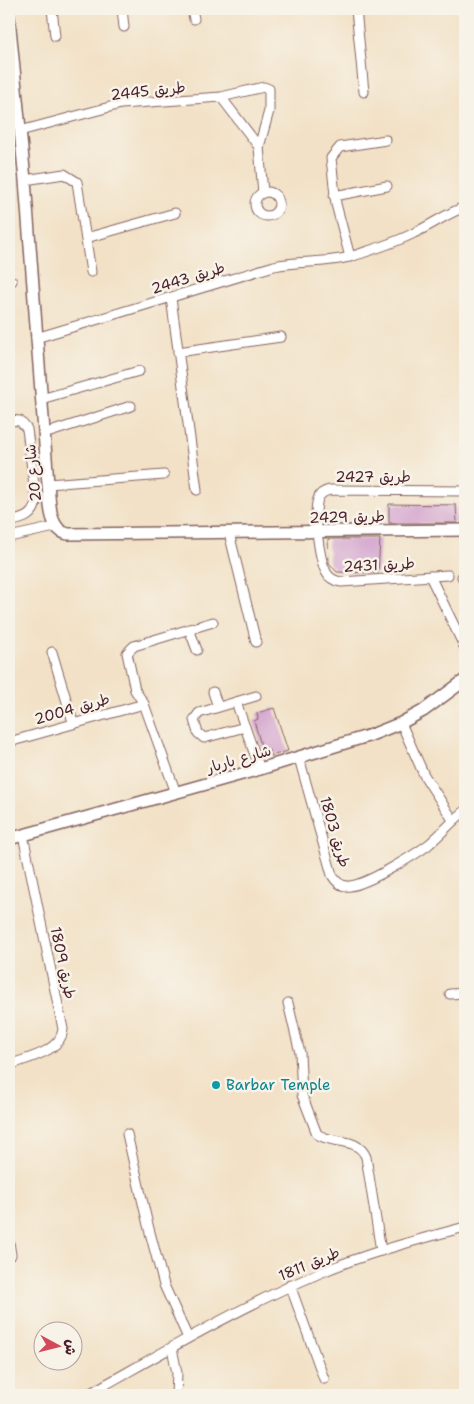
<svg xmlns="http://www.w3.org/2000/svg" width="474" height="1404" font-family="'Shantell Sans','Playpen Sans Arabic',sans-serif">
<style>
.building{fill:#d2a0ce}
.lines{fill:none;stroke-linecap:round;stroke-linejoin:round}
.minor-casing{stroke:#856361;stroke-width:11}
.tertiary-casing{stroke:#856361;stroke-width:14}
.minor{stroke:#fff;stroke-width:9}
.tertiary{stroke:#fff;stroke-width:11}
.culture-dot{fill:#0f9aa8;stroke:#f7f3e8;stroke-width:2}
.labels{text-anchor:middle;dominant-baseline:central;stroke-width:5;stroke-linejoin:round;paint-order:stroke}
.street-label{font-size:15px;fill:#4a1f2b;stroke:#f7f3e8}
.culture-label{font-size:15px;fill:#0d838f;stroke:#f7f3e8;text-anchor:start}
</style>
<rect width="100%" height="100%" fill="#f7f3e8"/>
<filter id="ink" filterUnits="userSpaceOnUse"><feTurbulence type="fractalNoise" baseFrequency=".02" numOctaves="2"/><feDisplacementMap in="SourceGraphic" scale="10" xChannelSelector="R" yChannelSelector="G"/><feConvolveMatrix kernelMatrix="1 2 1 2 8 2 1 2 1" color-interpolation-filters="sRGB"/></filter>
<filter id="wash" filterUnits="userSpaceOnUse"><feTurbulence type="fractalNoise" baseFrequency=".0096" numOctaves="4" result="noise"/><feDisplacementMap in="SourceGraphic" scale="20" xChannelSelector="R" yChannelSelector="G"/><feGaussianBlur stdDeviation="1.12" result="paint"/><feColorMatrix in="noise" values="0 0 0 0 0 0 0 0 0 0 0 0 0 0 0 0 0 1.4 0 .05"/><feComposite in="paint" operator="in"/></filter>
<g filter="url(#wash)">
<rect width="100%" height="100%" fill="#f2e1c6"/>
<g id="blocks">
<g class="building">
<polygon points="389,504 456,505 457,523 389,523"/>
<polygon points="328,539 380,539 378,573 337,572 329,563"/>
<polygon points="274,708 288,751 271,756 269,750 263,752 254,721 258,719 257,713"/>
</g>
</g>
</g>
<g filter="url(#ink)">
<use href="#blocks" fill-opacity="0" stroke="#856361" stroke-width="1"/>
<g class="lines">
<g class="minor-casing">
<g id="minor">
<polyline points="52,9 55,36"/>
<polyline points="122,9 124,27"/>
<polyline points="192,9 194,19"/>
<polyline points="356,9 364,92"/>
<polyline points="20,131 121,104 221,97 264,87 269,89 269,111 259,147 221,97"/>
<polyline points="259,147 263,193"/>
<polyline points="25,180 64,174 77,182 91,272"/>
<circle cx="267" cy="204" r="12"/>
<polyline points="334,196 387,186"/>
<polyline points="86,238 175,213"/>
<polyline points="350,257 336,204 331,158 340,147 386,140"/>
<polyline points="9,281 12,281"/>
<polyline points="171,298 197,490"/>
<path d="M 36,338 L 274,266 C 300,260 327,264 353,256 C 374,249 395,243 414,233 C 432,225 447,213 465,207"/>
<polyline points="178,352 281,337"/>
<polyline points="41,399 139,371"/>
<path d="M 9,420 L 20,421 L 27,429 L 36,501 C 34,517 22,519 9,522"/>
<polyline points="44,434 131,406"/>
<polyline points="48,484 164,475"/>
<polyline points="229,533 256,642"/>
<polyline points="9,537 55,527"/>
<path d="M 448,575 L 341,582 C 335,581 329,578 326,572 C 319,558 313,513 318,499 C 320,493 325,491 330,490 L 465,491"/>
<polyline points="430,576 465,648"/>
<polyline points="462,577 465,577"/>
<polyline points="189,629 197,650"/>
<polyline points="52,652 73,722"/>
<polyline points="213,692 218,707"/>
<polyline points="236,702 260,769"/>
<polyline points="401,723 424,775 453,820"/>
<polyline points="245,727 204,738 198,733 194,720 199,713 256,696"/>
<polyline points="9,742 144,704"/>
<path d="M 299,758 L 332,875 C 336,882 342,887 350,886 C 368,884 413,856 428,845 C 441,834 452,821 465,811"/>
<polyline points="176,793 144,704 135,690 127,653 134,646 213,622"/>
<polyline points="9,824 12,838"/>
<polyline points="450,994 465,993"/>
<path d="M 288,1003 L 300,1053 L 302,1095 L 317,1134 C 333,1145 357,1136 366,1157 L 381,1251"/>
<path d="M 9,1065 C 27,1058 61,1052 63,1029 L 23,835"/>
<polyline points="127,1134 148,1225 164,1285 188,1338"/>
<polyline points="9,1242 11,1255"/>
<polyline points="290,1285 324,1379"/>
<polyline points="172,1348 177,1373 176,1395"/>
<path d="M 87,1395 C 164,1352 239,1307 320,1273 C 367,1253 417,1240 465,1227"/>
</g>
</g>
<g class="tertiary-casing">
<g id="tertiary">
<path d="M 9,18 L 25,180 L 48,484 C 50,500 48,530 68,534 L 465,530"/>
<polyline points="9,839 260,769 371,735 401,723 423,711 465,680"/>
</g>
</g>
<use href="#minor" class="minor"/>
<use href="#tertiary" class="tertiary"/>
</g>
</g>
<circle class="culture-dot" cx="216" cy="1085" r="5"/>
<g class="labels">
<g class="street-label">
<text transform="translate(148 91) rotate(-6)">طريق 2445</text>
<text transform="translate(188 278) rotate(-17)">طريق 2443</text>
<text transform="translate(33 473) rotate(-96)">شارع 20</text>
<text x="373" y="477">طريق 2427</text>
<text transform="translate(347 517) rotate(-1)">طريق 2429</text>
<text transform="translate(379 565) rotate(-3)">طريق 2431</text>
<text transform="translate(72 709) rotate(-16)">طريق 2004</text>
<text transform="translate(239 759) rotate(-16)">شارع باربار</text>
<text transform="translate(335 832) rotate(74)">طريق 1803</text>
<text transform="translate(63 963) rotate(78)">طريق 1809</text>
<text transform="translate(309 1264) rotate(-23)">طريق 1811</text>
</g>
<g class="culture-label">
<text x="226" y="1085">Barbar Temple</text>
</g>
</g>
<rect width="474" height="1404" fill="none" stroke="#f7f3e8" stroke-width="30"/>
<g transform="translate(58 1346) rotate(97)"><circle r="24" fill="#f7f3e8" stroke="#b29e9c"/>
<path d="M0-4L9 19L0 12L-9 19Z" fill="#d1495b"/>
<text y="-8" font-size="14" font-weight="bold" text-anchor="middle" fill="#4a1f2b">ش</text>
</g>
</svg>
